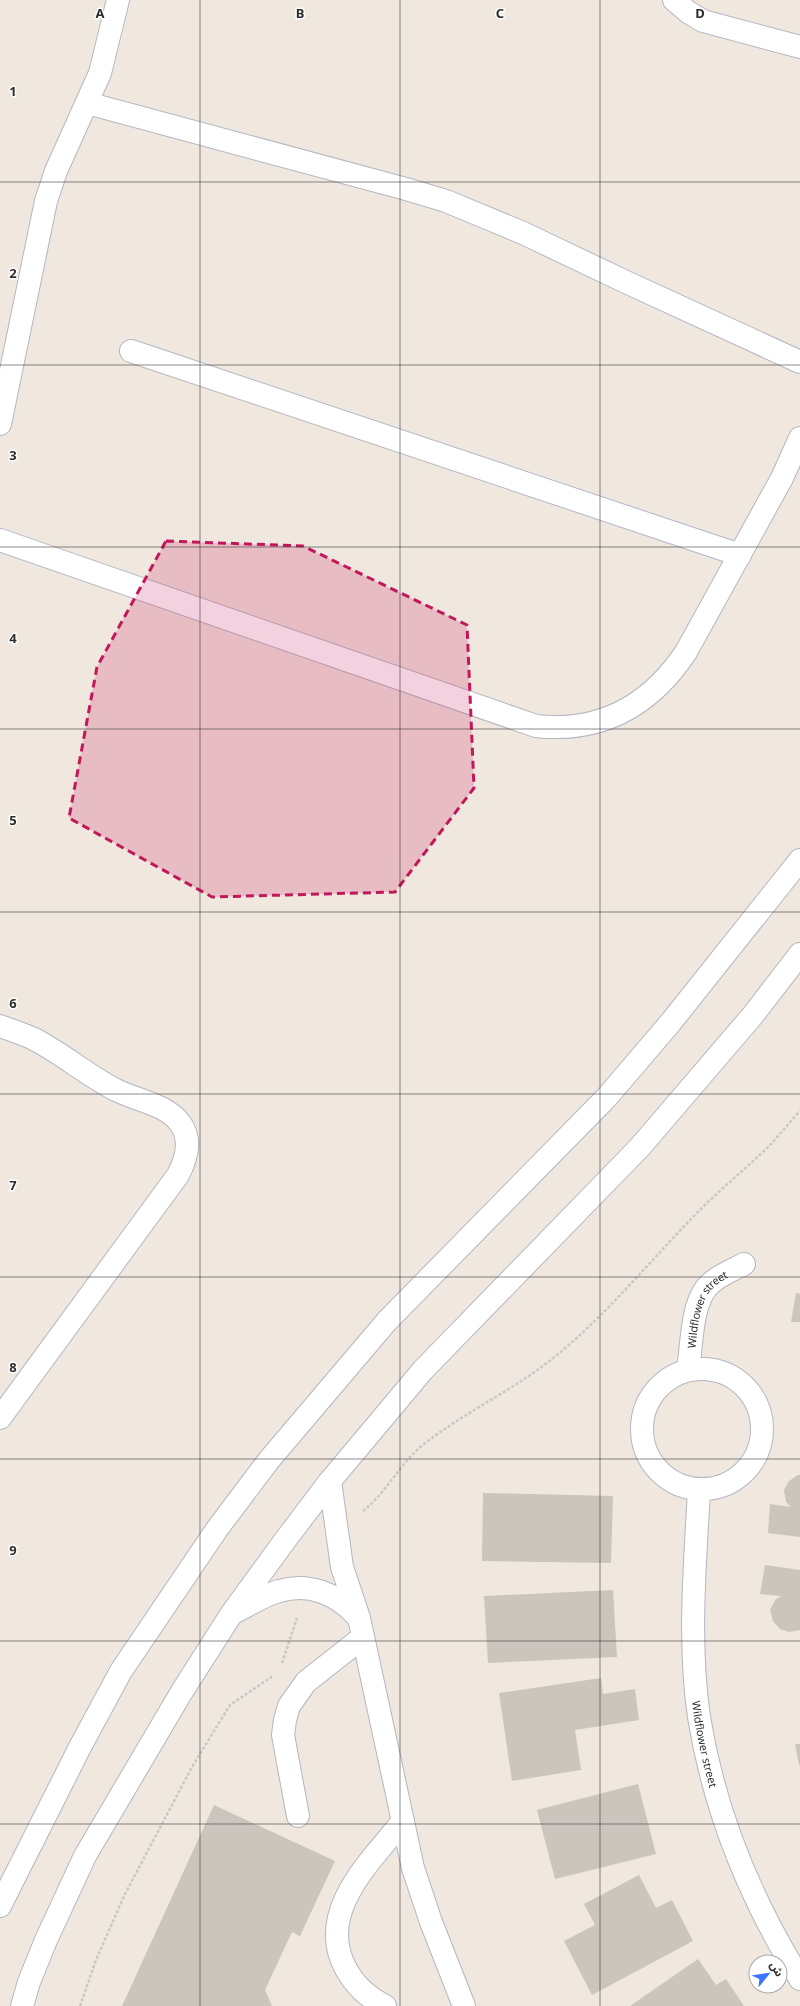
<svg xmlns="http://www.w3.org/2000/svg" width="800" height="2006" font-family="'Noto Sans','Noto Sans Arabic',sans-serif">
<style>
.building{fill:#cbc5bd}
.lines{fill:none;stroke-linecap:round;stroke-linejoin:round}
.minor-casing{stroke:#b2b7c2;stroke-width:24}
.path{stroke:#c8c8c8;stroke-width:2.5;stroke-dasharray:3 2;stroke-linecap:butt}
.minor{stroke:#fff;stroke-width:22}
.marked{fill:#c2185b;fill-opacity:0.2;stroke:#c2185b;stroke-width:3;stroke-dasharray:8 5;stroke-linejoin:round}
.grid{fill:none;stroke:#2d2d2d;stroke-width:1;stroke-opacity:0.55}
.labels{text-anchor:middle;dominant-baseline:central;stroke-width:3;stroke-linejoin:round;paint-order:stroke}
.street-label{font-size:11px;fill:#2d2d2d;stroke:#fff}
.grid-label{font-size:13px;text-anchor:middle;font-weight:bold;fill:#2d2d2d;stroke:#fff;stroke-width:3;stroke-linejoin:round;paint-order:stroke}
</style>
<rect width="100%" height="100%" fill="#f0e7de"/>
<g class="building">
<polygon points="796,1293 800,1294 800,1322 791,1322"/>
<polygon points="798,1475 800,1475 800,1537 768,1533 770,1504 791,1507 786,1502 784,1490 789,1481"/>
<polygon points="483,1493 613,1496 611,1563 482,1561"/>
<polygon points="765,1565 800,1570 800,1630 789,1632 780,1629 773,1621 770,1610 775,1600 781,1596 760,1594"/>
<polygon points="613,1590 617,1657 488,1663 484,1596"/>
<polygon points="601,1678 603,1694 635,1689 639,1720 575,1730 581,1770 512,1781 499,1693"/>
<polygon points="795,1744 800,1744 800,1765 799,1765"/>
<polygon points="638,1784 656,1854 555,1879 537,1810"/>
<polygon points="214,1805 335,1861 300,1936 292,1932 265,1990 272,2006 122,2006"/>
<polygon points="639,1875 656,1908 672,1900 693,1941 592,1995 564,1941 595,1925 584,1904"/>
<polygon points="698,1959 716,1985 726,1979 744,2006 630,2006"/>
</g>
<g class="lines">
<g class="minor-casing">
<g id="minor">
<polyline points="674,0 688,12 703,21 800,47"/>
<polyline points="87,103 406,189 446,201 523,233 628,283 800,362"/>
<polyline points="131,351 740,555"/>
<polyline points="0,424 46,201 56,171 100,73 118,0"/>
<path d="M 0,540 L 536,726 C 601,733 650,706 686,652 L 782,478 L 800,438"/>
<path d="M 0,1026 C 11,1030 23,1034 34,1039 C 63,1054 88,1076 118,1091 C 137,1100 167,1105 180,1123 C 192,1139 187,1158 178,1175 L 0,1418"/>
<circle cx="702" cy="1429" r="60"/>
<path id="s1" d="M 688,1370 C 692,1345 691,1301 710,1284 C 719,1275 733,1270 744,1264"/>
<polyline points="330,1481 342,1567 359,1618 413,1868 431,1922 464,2006"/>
<path id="s2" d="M 699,1490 C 695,1565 688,1643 699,1717 C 714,1810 751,1900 800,1979"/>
<path d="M 235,1612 C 249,1605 264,1595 279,1591 C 309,1582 337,1594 357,1616"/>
<polyline points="298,1816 283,1735 285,1720 289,1706 306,1682 363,1637"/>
<polyline points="0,1906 80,1747 121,1671 217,1529 269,1460 387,1321 607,1097 671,1022 800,860"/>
<polyline points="22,2006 29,1982 46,1940 85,1856 181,1693 232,1613 286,1539 330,1481 423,1370 640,1147 753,1015 800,954"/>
<path d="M 385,2006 C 368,1997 356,1987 346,1969 C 315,1913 370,1862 403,1821"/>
</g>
</g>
<g class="path">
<path d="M 363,1511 C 387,1492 400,1463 424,1444 C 466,1411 516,1389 557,1355 C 608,1313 649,1262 695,1215 C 719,1190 746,1169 770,1145 C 780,1134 790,1122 800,1111"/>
<polyline points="282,1663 297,1618"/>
<polyline points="80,2006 96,1960 125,1894 192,1767 230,1705 273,1676"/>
</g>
<use href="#minor" class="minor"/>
</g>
<path class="marked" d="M 166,541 L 303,546 L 467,625 L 474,788 L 395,892 L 212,897 L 69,818 L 97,667 Z"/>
<path class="grid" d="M 200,0 L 200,2006M 400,0 L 400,2006M 600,0 L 600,2006M 0,182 L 800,182M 0,365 L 800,365M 0,547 L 800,547M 0,729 L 800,729M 0,912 L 800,912M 0,1094 L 800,1094M 0,1277 L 800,1277M 0,1459 L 800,1459M 0,1641 L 800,1641M 0,1824 L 800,1824"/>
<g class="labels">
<g class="street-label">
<text stroke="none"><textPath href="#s1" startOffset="66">Wildflower street</textPath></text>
<text stroke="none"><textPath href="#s2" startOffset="255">Wildflower street</textPath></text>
</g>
</g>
<g class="grid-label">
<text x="100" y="18">A</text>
<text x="300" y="18">B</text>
<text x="500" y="18">C</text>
<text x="700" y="18">D</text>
<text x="13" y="96">1</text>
<text x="13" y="278">2</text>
<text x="13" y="460">3</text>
<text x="13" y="643">4</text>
<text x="13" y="825">5</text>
<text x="13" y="1008">6</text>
<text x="13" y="1190">7</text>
<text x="13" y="1372">8</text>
<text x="13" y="1555">9</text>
</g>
<g transform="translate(768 1974) rotate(60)"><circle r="19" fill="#ffffff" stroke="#ababab"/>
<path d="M0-3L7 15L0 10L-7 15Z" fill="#3c74ff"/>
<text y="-6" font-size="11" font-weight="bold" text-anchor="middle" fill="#2d2d2d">ش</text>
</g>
</svg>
